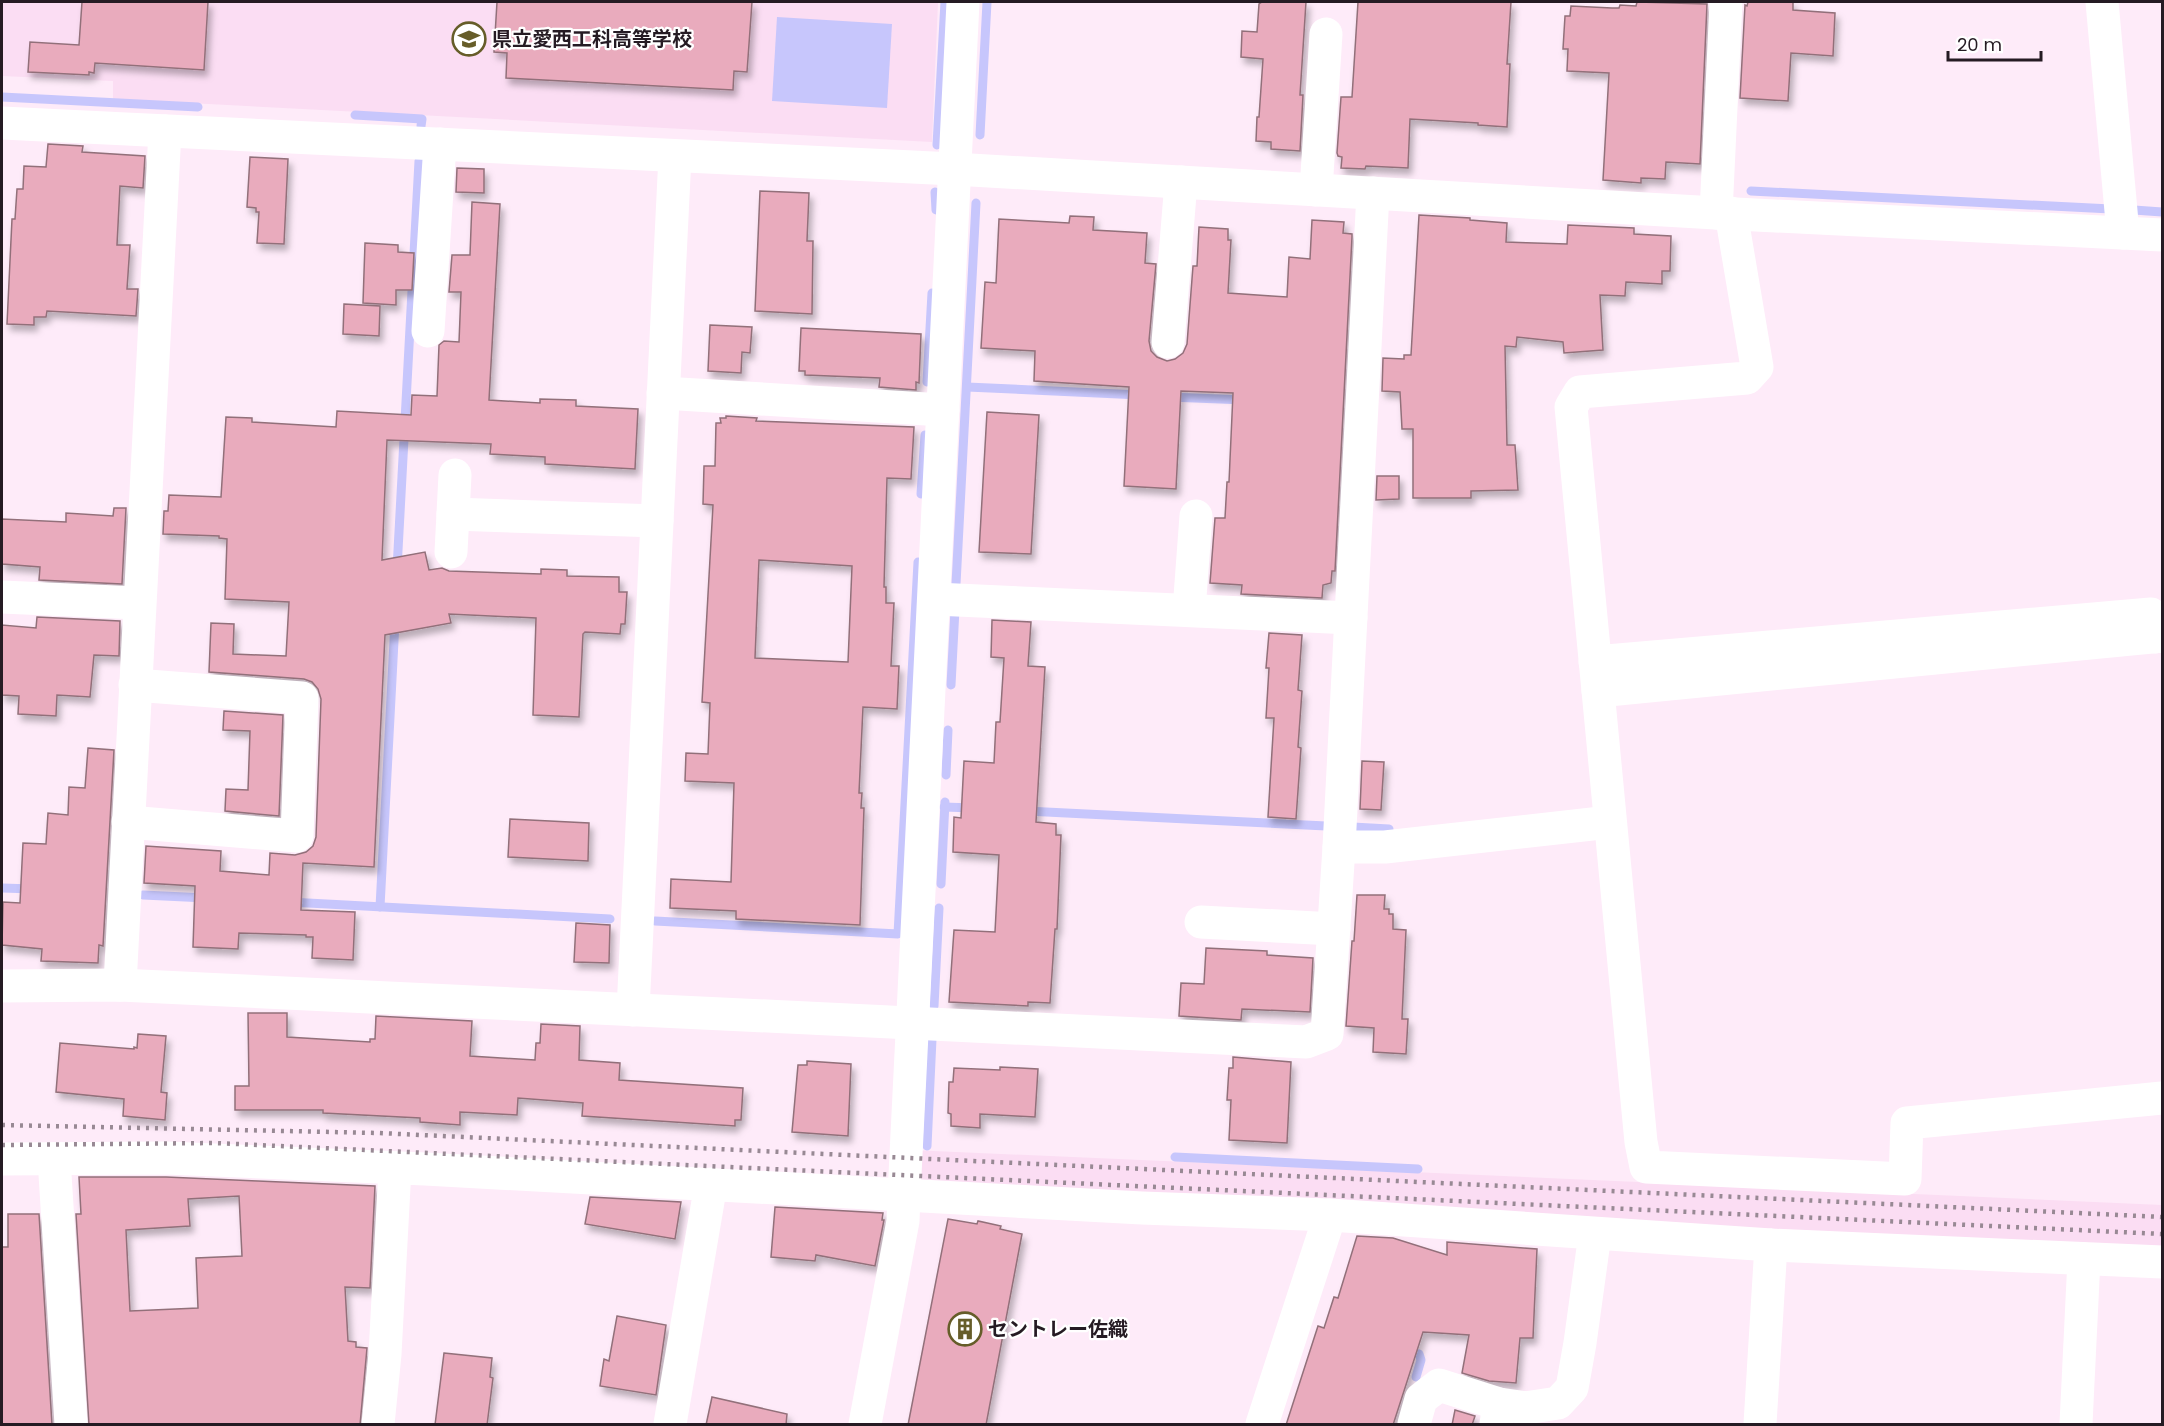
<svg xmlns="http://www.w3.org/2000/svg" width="2164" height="1426" font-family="Poppins,'Noto Sans JP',sans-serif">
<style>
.built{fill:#fbddf3}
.water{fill:#c7c6fc}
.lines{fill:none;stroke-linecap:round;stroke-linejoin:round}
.stream{stroke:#c7c6fc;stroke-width:9}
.building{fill:#e9abbd;stroke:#92707a;stroke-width:1.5;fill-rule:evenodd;filter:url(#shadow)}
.minor{stroke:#fff;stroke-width:33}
.rail{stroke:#988994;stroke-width:4.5;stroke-dasharray:3 6;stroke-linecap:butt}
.labels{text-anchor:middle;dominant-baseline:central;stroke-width:4.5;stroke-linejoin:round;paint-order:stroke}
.poi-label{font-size:20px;font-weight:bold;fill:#251b23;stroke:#fff;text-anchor:start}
</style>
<defs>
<filter id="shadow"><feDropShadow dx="3.5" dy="6" stdDeviation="3" flood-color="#0004"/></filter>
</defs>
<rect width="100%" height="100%" fill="#feebf9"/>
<g class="built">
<polygon points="2,2 938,2 932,142 113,99 113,81 2,76"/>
<polygon points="911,1150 2162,1205 2162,1248 910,1187"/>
</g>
<polygon class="water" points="777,17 892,24 887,108 772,101"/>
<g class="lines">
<g class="stream">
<polyline points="2,97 198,107"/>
<polyline points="355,115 422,119 421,126"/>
<polyline points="980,135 987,2"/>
<polyline points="937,145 945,2"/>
<polyline points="1751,191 2111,209"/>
<polyline points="935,192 936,210"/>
<polyline points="2134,210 2162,212"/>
<polyline points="927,382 932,293"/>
<polyline points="967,387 1140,395"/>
<polyline points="1169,397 1245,400"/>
<polyline points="921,494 925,435"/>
<polyline points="397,569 419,161"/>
<polyline points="956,584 976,203"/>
<polyline points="951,685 955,609"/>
<polyline points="946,775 948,730"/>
<polyline points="944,807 973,808"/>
<polyline points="1026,811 1326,826"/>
<polyline points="1353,827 1389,829"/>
<polyline points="941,884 945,802"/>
<polyline points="2,888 33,889"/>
<polyline points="143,895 206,898"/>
<polyline points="289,902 610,919"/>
<polyline points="380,907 395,622"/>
<polyline points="655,921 898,934 918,562"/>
<polyline points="934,1006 939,908"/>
<polyline points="927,1146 932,1039"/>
<polyline points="1175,1157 1418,1169"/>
<polyline points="1407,1350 1419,1354 1421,1360 1416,1377"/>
</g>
</g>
<g class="building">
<polygon points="82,2 208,2 204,70 95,63 94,73 89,72 89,75 28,72 30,42 79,45"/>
<polygon points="497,2 752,2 747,72 734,71 733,90 506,78 507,53 494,52"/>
<polygon points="1262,2 1306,2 1300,95 1303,95 1300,151 1271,149 1271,142 1256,141 1257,117 1259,117 1263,59 1241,57 1242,31 1257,32 1259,4"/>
<polygon points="1358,2 1511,2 1507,64 1510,64 1507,127 1478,125 1478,123 1410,119 1408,168 1366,166 1365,169 1341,168 1342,157 1338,156 1337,153 1341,97 1352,97"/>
<polygon points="1637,2 1707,4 1700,164 1666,162 1665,179 1641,178 1641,183 1603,180 1609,73 1567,71 1568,49 1563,49 1565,16 1570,16 1571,6 1612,8 1619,8 1620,5 1636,6"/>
<polygon points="1748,2 1793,2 1793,10 1835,13 1833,56 1791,53 1788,101 1740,98 1745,5 1747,6"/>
<polygon points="48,144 83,146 82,152 145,156 143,188 120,186 117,245 130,245 127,289 138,289 136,316 47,311 46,317 34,317 34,325 7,324 12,219 15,219 17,189 23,189 24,166 46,167"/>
<polygon points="250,157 288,159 284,244 257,243 259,212 256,212 256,208 247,207"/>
<polygon points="457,168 484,169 484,193 456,192"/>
<polygon points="760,191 809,193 807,241 813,241 812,314 755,311"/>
<polygon points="472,202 500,204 489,400 540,403 540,399 576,400 576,406 638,409 635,469 545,464 545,457 490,454 491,444 387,440 382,560 425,552 429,570 442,568 449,571 541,574 541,569 567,570 567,576 619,577 619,592 627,592 625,624 621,624 620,634 585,632 583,634 579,717 533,715 536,618 449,614 451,623 385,635 374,867 303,863 301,910 355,912 353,960 312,958 313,937 306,937 306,935 239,933 238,949 193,947 195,886 144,883 146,846 221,851 220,871 269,875 270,853 295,855 306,852 313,846 316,837 321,699 318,689 312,682 304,679 209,672 211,623 234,624 233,654 286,656 289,602 225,599 227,539 219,538 219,536 163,534 164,511 168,511 169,495 221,497 226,417 252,418 252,422 336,427 337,411 411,415 412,395 437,396 439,345 444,341 459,342 461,292 449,292 452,255 470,255"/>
<polygon points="1419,215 1470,218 1470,220 1507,223 1506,242 1567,244 1568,225 1634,228 1634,234 1671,236 1670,271 1662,271 1662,284 1626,282 1625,296 1600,295 1603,350 1564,353 1563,342 1517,337 1516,347 1505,346 1507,445 1515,445 1518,490 1471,491 1471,498 1413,498 1413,429 1402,429 1400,392 1382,391 1383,358 1404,359 1404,355 1411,355"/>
<polygon points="1070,216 1094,217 1093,230 1147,233 1145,263 1156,264 1149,341 1151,351 1157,357 1167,361 1175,359 1183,353 1187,344 1193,266 1197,266 1199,227 1228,229 1228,240 1231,240 1228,293 1287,297 1289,257 1310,259 1312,220 1344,222 1343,233 1352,234 1352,237 1335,571 1332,571 1331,583 1323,585 1322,598 1241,594 1242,585 1210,583 1215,518 1225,518 1227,482 1229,482 1233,393 1181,391 1176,489 1124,486 1129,387 1034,381 1035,351 981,348 985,282 996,283 999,219 1069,223"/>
<polygon points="365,243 398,245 398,252 414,253 412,290 396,290 396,305 363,303"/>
<polygon points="344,304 380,306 379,336 343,334"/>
<polygon points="710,325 752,327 750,353 742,352 741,373 708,371"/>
<polygon points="801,328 921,334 919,383 916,382 916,390 879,387 880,378 805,375 805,371 799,371"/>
<polygon points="987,412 1039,415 1031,554 979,552"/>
<path d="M 726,416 L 757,418 L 756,421 L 914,427 L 911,479 L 887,478 L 884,587 L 886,587 L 886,603 L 894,603 L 891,666 L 899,666 L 897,709 L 863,707 L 859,793 L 862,793 L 861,808 L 864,808 L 860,925 L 736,919 L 736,911 L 670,908 L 671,879 L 731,882 L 734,783 L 685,781 L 686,753 L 708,754 L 710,703 L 702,702 L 713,505 L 703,504 L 704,466 L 715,466 L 716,423 L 721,423 L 720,418 L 726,418 ZM 759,560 L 852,566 L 848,662 L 755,658 Z"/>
<polygon points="1377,476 1399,476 1399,499 1376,500"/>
<polygon points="114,508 126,508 122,584 39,580 40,567 2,564 2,519 66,522 66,513 113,516"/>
<polygon points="37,617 120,621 119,656 94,655 90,697 57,695 56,716 18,714 19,696 2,695 2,625 36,628"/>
<polygon points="992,620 1031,622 1028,666 1045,667 1036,822 1056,824 1056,835 1061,835 1057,929 1055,929 1050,1003 1028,1002 1028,1006 949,1002 954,930 995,932 999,855 953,852 954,817 961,818 964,761 994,763 996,722 1000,722 1004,658 991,657"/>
<polygon points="1269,633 1302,635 1298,690 1302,691 1298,747 1301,748 1296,819 1268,817 1274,718 1266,718 1269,668 1266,668"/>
<polygon points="224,711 283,715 279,816 225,811 226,789 248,790 250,731 223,730"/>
<polygon points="88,748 114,750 103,946 99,945 98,963 41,961 42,949 2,945 3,902 20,903 23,843 46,844 48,813 68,815 69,787 85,788"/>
<polygon points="1362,761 1384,762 1381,810 1360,809"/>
<polygon points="510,819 589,823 588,861 508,857"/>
<polygon points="1357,895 1385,895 1384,909 1389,909 1389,914 1393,914 1393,929 1406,930 1402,1019 1408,1019 1406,1054 1373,1052 1374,1028 1346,1026 1352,941 1354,941"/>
<polygon points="576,923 610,925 609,963 574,962"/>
<polygon points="1206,948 1267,951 1267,955 1313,958 1310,1012 1242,1009 1241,1020 1179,1016 1181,983 1204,984"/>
<polygon points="248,1013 287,1013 287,1037 370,1042 370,1039 375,1039 376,1016 472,1021 470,1056 535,1060 536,1043 540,1043 541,1024 580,1026 579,1060 620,1063 619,1080 743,1088 741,1120 735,1120 735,1126 582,1116 583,1103 518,1098 517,1115 460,1112 460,1125 420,1122 420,1118 323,1113 323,1110 235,1110 235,1086 249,1086"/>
<polygon points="138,1034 166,1036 161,1092 167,1093 165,1120 123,1116 124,1099 56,1092 60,1043 134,1049 134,1047 137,1048"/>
<polygon points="1233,1057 1291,1062 1287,1143 1229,1140 1231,1100 1227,1100 1229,1068 1233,1068"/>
<polygon points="807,1061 851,1064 848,1136 792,1132 798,1065 807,1065"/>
<polygon points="1000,1067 1038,1069 1035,1117 980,1114 980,1128 951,1126 951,1114 948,1113 949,1082 953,1082 954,1068 1000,1070"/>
<path d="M 79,1177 L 166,1177 L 375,1186 L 370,1288 L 345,1287 L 348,1341 L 356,1342 L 356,1347 L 367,1348 L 360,1425 L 89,1425 L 76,1214 L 81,1214 ZM 239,1196 L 242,1256 L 196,1258 L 198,1308 L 130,1311 L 126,1230 L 190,1226 L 188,1199 Z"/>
<polygon points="590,1197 681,1202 675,1239 585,1224"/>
<polygon points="775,1207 883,1213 882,1220 884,1220 875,1266 816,1255 815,1261 771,1257"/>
<polygon points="8,1214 39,1214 52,1425 2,1425 2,1247 8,1247"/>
<polygon points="948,1219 977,1224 978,1221 1001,1226 1000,1229 1022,1234 986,1425 908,1425"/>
<polygon points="1357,1236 1393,1238 1447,1255 1447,1242 1537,1249 1533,1338 1520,1338 1516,1383 1489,1381 1462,1373 1469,1335 1423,1332 1393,1425 1286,1425 1318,1326 1324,1328 1334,1297 1338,1298"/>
<polygon points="617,1316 666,1325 656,1395 600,1386 604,1359 609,1361"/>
<polygon points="444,1353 492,1358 490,1377 493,1378 487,1425 435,1425"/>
<polygon points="712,1397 787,1414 786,1425 706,1425"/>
<polygon points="1455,1410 1475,1416 1472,1425 1452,1425"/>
</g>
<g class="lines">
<g class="minor">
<polyline points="2102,2 2123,233"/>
<polyline points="2,123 954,169 1716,213 2162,235"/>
<polyline points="1316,190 1326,34"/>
<polyline points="1716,213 1726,2"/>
<polyline points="1731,213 1757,367 1747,378 1580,392 1571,407 1641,1142 1646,1167 1905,1179 1907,1123 2162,1098"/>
<polyline points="428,331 440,144"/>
<polyline points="1168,342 1181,182"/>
<polyline points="663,393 943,410"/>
<polyline points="453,514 657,521"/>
<polyline points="451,552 455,475"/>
<polyline points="2,597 139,603"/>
<polyline points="935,599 1351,618"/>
<polyline points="1189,610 1196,516"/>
<polyline points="1595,662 2151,614 2155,637"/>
<polyline points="1598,691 2162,636"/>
<polyline points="128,822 297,836 302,698 135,685"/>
<polyline points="1339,847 1385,847 1610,822"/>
<polyline points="1201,922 1334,929"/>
<polyline points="120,985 165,131"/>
<polyline points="2,986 120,985 1306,1042 1327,1034 1339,847 1373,193"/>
<polyline points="633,1010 675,156"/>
<polyline points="2,1159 166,1158 425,1169 1142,1208 1330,1215 1771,1245 2162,1262"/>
<polyline points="54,1159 71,1424"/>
<polyline points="378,1424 385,1354 395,1168"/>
<polyline points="670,1424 711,1184"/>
<polyline points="865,1424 903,1221 904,1195 963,2"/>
<polyline points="1262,1424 1330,1215"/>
<polyline points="1414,1424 1421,1399 1439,1385 1499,1404"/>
<polyline points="1496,1424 1499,1404 1526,1408 1558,1403 1572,1388 1580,1343 1595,1234"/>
<polyline points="1760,1424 1771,1245"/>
<polyline points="2076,1424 2084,1259"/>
</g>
<g class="rail">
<polyline points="2,1125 379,1133 2162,1217"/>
<polyline points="2,1145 215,1143 2162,1234"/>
</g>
</g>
<defs>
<g id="school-ring" transform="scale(1.725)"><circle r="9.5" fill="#fff" stroke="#665d29" stroke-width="1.5"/><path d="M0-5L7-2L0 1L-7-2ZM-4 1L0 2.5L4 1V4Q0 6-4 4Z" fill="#665d29"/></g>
<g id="building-ring" transform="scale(1.725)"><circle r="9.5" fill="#fff" stroke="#665d29" stroke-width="1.5"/><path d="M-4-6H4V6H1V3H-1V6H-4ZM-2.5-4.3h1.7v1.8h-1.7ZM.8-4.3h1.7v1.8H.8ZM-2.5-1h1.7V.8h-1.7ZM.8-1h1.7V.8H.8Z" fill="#665d29"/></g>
</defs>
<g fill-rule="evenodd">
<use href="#school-ring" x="469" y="39"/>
<use href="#building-ring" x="965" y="1329"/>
</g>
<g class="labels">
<g class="poi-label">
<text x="492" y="39">県立愛西工科高等学校</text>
<text x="988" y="1329">セントレー佐織</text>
</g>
</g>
<rect width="2164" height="1426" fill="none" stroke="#251b23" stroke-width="6"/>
<path d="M1948 51v9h93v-9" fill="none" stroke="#251b23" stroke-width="3"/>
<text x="1957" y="51" font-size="18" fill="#251b23" stroke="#ffffff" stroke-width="4.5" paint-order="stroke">20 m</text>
</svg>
